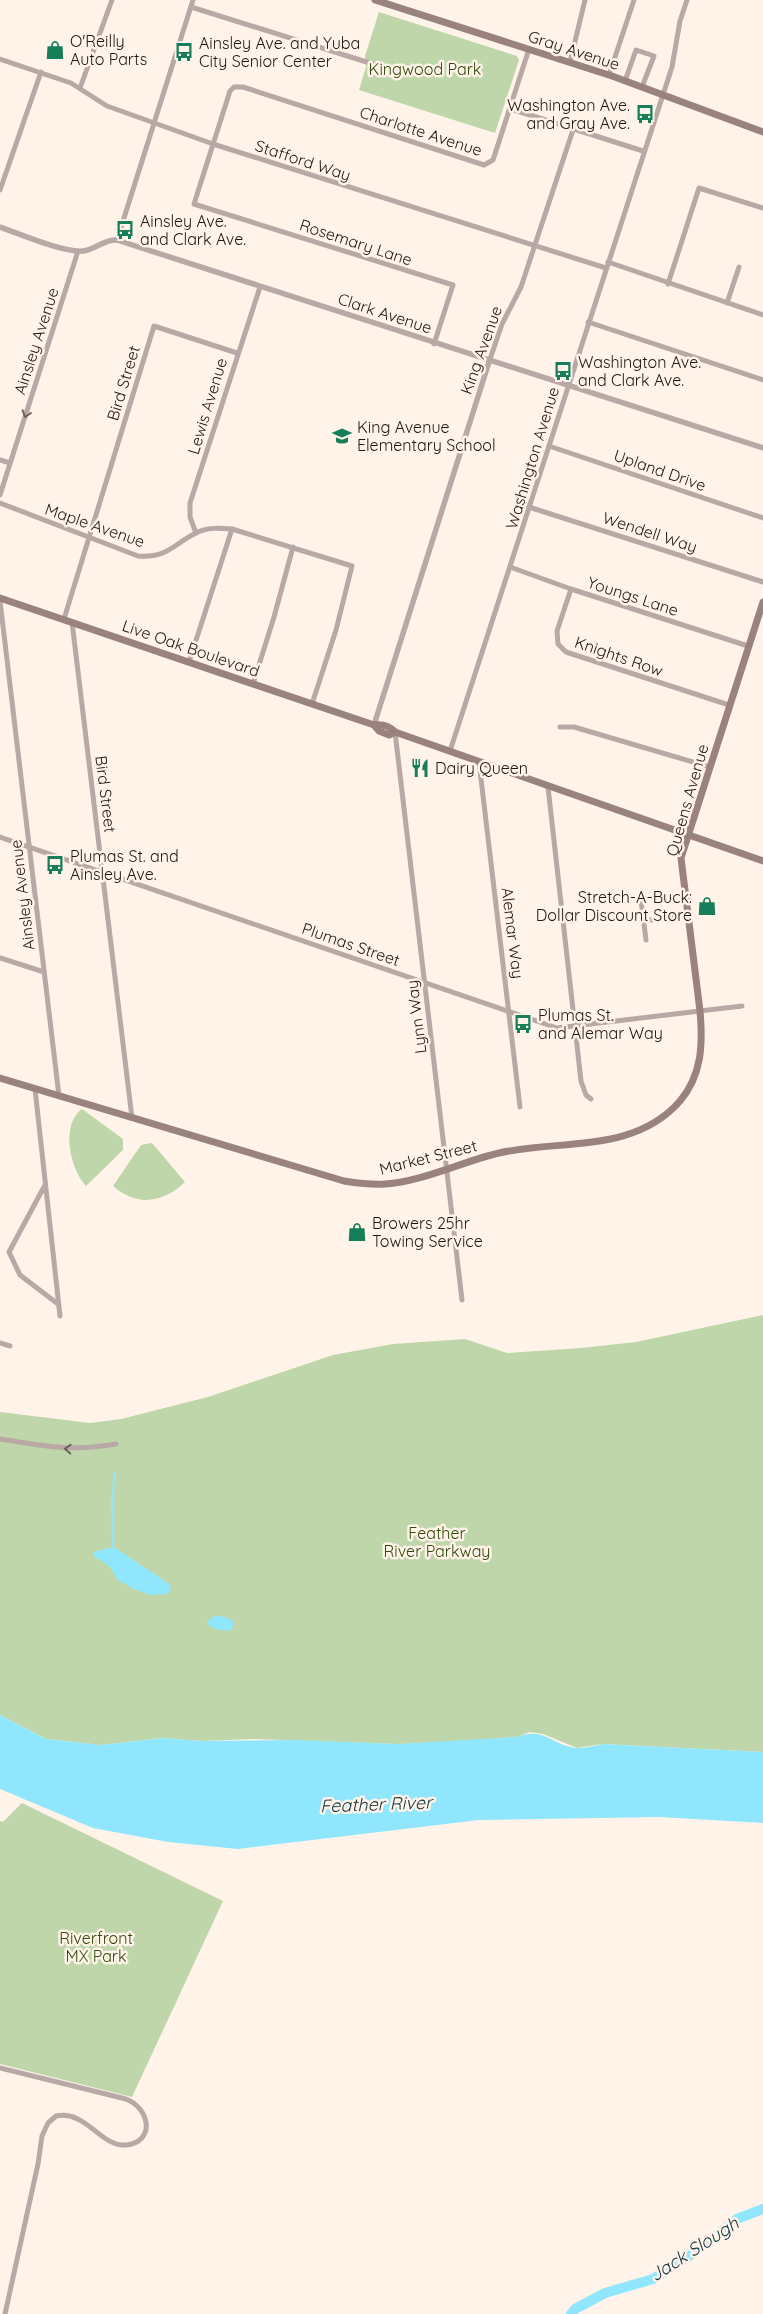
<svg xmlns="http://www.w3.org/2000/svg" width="763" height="2314" font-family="Quicksand,sans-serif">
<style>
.green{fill:#bed6aa}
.water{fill:#90e6fc}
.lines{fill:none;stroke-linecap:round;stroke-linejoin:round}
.stream{stroke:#90e6fc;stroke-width:2}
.river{stroke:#90e6fc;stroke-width:10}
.minor{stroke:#b9a8a6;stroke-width:5}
.tertiary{stroke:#b9a8a6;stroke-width:5.5}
.secondary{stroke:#9a837f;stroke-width:7}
.oneway{stroke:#6d605a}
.labels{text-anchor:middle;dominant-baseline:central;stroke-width:5;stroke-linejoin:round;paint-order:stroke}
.poi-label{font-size:16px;fill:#21170f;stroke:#fff3ea;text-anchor:start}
.street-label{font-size:16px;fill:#21170f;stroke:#fff3ea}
.park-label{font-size:16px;fill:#2f4b0b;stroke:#fff3ea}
.water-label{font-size:18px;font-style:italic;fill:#0d3640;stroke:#fff3ea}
</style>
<rect width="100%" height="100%" fill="#fff3ea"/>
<g class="green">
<polygon points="379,12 517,56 519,60 495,133 359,90 366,67 365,56"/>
<path d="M 82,1109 L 123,1139 L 123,1150 L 86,1186 C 70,1169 60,1125 82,1109 Z"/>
<path d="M 152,1143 L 185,1182 C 163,1203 137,1207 113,1186 L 141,1145 Z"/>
<polygon points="763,1315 763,1752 602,1744 577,1748 543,1734 530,1732 517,1737 440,1743 398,1744 252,1739 202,1741 162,1738 101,1745 46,1739 0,1715 0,1412 90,1423 121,1419 208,1397 333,1355 393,1344 465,1339 507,1353 581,1348 636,1342"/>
<polygon points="22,1803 223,1901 132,2097 0,2064 0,1821 3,1822"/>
</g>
<g class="water">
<polygon points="114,1547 169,1584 171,1589 168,1594 150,1595 134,1589 118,1580 109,1566 94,1556 94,1552"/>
<path d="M 215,1616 C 223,1616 229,1617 234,1623 L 231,1630 C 223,1632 212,1629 206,1622 Z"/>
<path d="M 0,1715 L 46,1739 L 101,1745 L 162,1738 L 202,1741 L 296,1740 L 398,1744 L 517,1737 C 545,1726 553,1747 578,1748 C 585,1748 594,1746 602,1744 L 763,1752 L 763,1823 L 659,1817 L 479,1820 L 238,1849 L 168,1842 L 93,1828 L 0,1789 Z"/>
</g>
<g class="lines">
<polyline class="stream" points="113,1548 112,1500 115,1473"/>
<polyline class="river" points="571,2314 575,2309 605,2293 653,2279 703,2247 737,2219 763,2209"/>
<g class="minor">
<polyline points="191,7 373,64"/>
<polyline points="0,59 71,83 107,106 213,144 606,268"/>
<polyline points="570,62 585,0"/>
<polyline points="609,75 634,0"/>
<polyline points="625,81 636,50 654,56 642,87"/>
<polyline points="80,88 112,0"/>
<polyline points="511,109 643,151"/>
<polyline points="0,190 41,72"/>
<polyline points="117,240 193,0"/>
<polyline points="608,262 763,315"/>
<polyline points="668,284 699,188 763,208"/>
<polyline points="727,303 739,267"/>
<polyline points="588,322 763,380"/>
<polyline points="434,344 453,285 194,204 230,91 234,87 243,87 484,165 493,160 529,49"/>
<polyline points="489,362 502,324 521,287 573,130"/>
<polyline points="549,446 763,518"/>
<polyline points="0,460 10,463"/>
<polyline points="0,495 78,251"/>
<path d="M 0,503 L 138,556 C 168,558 172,545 196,533 C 207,527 220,528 232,529 L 352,566 L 336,630 L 312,704"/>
<polyline points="529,507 763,582"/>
<polyline points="196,533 190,517 190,503 260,287"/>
<polyline points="510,567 571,589 748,646"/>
<polyline points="571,589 557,631 558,644 566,652 729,705"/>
<polyline points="0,601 59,1096"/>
<polyline points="64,619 154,326 237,353"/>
<polyline points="72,622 132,1118"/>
<polyline points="189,662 232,529"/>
<polyline points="253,684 274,617 293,547"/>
<polyline points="560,727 574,727 710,767"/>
<polyline points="395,732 462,1300"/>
<polyline points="450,751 672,67 680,21 687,0"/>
<polyline points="479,762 520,1107"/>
<polyline points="548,787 581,1081 586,1095 591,1099"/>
<polyline points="0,837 557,1028 742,1006"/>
<polyline points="641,900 646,940"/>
<polyline points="643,921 688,915"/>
<polyline points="0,958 44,972"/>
<polyline points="35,1089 60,1316"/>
<polyline points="45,1185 9,1252 20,1275 58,1304"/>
<polyline points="0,1343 10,1346"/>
<path d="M 0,1439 C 45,1446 70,1452 116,1444"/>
<path d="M 0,2068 L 126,2099 C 151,2109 155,2142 126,2145 C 100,2147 87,2110 56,2116 L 48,2123 L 42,2136 L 38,2164 L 5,2314"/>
</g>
<g class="tertiary">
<path d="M 0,227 C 20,234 64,253 83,251 C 95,250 104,239 117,240 L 763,448"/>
<polyline points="374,725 489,362"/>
</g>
<g class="secondary">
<polyline points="375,0 612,76 763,132"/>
<path d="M 0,598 L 374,725 C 382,724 389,725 395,732 L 763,861"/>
<polyline points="374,725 379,731 389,735 395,732"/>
<path d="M 0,1078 L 344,1181 C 357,1183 371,1185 385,1184 C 421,1182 464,1161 499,1153 C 560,1139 634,1154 680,1101 C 702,1075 703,1044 700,1011 L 681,858 L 763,602"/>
</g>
</g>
<defs><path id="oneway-chevron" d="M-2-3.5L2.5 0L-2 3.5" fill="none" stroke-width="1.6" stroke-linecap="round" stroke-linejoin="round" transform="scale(1.25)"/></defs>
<g class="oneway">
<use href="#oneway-chevron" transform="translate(26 414) rotate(108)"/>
<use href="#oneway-chevron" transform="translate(68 1449) rotate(-177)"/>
</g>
<defs>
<g id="shop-bare" transform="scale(1.5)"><path d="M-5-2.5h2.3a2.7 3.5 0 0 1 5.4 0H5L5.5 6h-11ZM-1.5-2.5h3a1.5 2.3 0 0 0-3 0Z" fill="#167f5a" stroke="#fff3ea" stroke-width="2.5" paint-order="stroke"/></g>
<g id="bus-bare" transform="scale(1.5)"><path d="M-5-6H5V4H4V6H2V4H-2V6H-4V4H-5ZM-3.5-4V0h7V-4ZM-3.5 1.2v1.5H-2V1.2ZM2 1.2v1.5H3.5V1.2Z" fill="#167f5a" stroke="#fff3ea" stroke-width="2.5" paint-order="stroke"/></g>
<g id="school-bare" transform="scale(1.5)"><path d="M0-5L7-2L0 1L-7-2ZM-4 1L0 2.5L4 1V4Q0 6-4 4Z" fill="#167f5a" stroke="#fff3ea" stroke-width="2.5" paint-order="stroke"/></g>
<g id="restaurant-bare" transform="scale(1.5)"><path d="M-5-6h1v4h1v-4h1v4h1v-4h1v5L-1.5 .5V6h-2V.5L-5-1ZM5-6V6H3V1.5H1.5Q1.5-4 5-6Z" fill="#167f5a" stroke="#fff3ea" stroke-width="2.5" paint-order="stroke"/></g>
</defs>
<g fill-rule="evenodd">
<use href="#shop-bare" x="55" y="50"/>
<use href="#bus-bare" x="184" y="52"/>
<use href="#bus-bare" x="645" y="114"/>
<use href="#bus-bare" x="125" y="230"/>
<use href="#bus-bare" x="563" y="371"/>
<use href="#school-bare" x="342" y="436"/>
<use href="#restaurant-bare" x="420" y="768"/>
<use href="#bus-bare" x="55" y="865"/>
<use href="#shop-bare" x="707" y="906"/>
<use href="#bus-bare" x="523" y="1024"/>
<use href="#shop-bare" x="357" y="1232"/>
</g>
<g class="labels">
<g class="poi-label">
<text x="70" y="41">O'Reilly<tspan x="70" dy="18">Auto Parts</tspan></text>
<text x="199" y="43">Ainsley Ave. and Yuba<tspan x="199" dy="18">City Senior Center</tspan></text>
<text x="630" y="105" text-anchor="end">Washington Ave.<tspan x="630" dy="18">and Gray Ave.</tspan></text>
<text x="140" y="221">Ainsley Ave.<tspan x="140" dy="18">and Clark Ave.</tspan></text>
<text x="578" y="362">Washington Ave.<tspan x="578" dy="18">and Clark Ave.</tspan></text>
<text x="357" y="427">King Avenue<tspan x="357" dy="18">Elementary School</tspan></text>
<text x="435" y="768">Dairy Queen</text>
<text x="70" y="856">Plumas St. and<tspan x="70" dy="18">Ainsley Ave.</tspan></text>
<text x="692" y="897" text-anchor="end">Stretch-A-Buck:<tspan x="692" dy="18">Dollar Discount Store</tspan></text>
<text x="538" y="1015">Plumas St.<tspan x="538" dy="18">and Alemar Way</tspan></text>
<text x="372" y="1223">Browers 25hr<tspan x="372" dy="18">Towing Service</tspan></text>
</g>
<g class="street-label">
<text transform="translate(574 50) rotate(18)">Gray Avenue</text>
<text transform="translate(421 131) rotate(18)">Charlotte Avenue</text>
<text transform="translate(303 160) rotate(18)">Stafford Way</text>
<text transform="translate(356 242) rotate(18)">Rosemary Lane</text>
<text transform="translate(385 313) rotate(18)">Clark Avenue</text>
<text transform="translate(36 341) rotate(-72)">Ainsley Avenue</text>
<text transform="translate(481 350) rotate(-70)">King Avenue</text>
<text transform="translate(123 383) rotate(-73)">Bird Street</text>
<text transform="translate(207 406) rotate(-73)">Lewis Avenue</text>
<text transform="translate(532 458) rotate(-73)">Washington Avenue</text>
<text transform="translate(660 470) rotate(19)">Upland Drive</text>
<text transform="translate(95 525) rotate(19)">Maple Avenue</text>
<text transform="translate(650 532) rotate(18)">Wendell Way</text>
<text transform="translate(633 596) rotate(18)">Youngs Lane</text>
<text transform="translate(191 648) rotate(19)">Live Oak Boulevard</text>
<text transform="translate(619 656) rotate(19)">Knights Row</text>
<text transform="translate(106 794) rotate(83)">Bird Street</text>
<text transform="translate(687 800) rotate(-74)">Queens Avenue</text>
<text transform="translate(22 895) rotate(-97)">Ainsley Avenue</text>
<text transform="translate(513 933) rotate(83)">Alemar Way</text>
<text transform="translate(351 944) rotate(19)">Plumas Street</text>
<text transform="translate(416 1017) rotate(-97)">Lynn Way</text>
<text transform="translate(428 1157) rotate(-14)">Market Street</text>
</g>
<g class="park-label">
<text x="425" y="69">Kingwood Park</text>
<text x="437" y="1533">Feather<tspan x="437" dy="18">River Parkway</tspan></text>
<text x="96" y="1938">Riverfront<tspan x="96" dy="18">MX Park</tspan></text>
</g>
<g class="water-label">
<text transform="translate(376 1804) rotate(-2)">Feather River</text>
<text transform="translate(694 2249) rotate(-33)">Jack Slough</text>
</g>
</g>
</svg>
